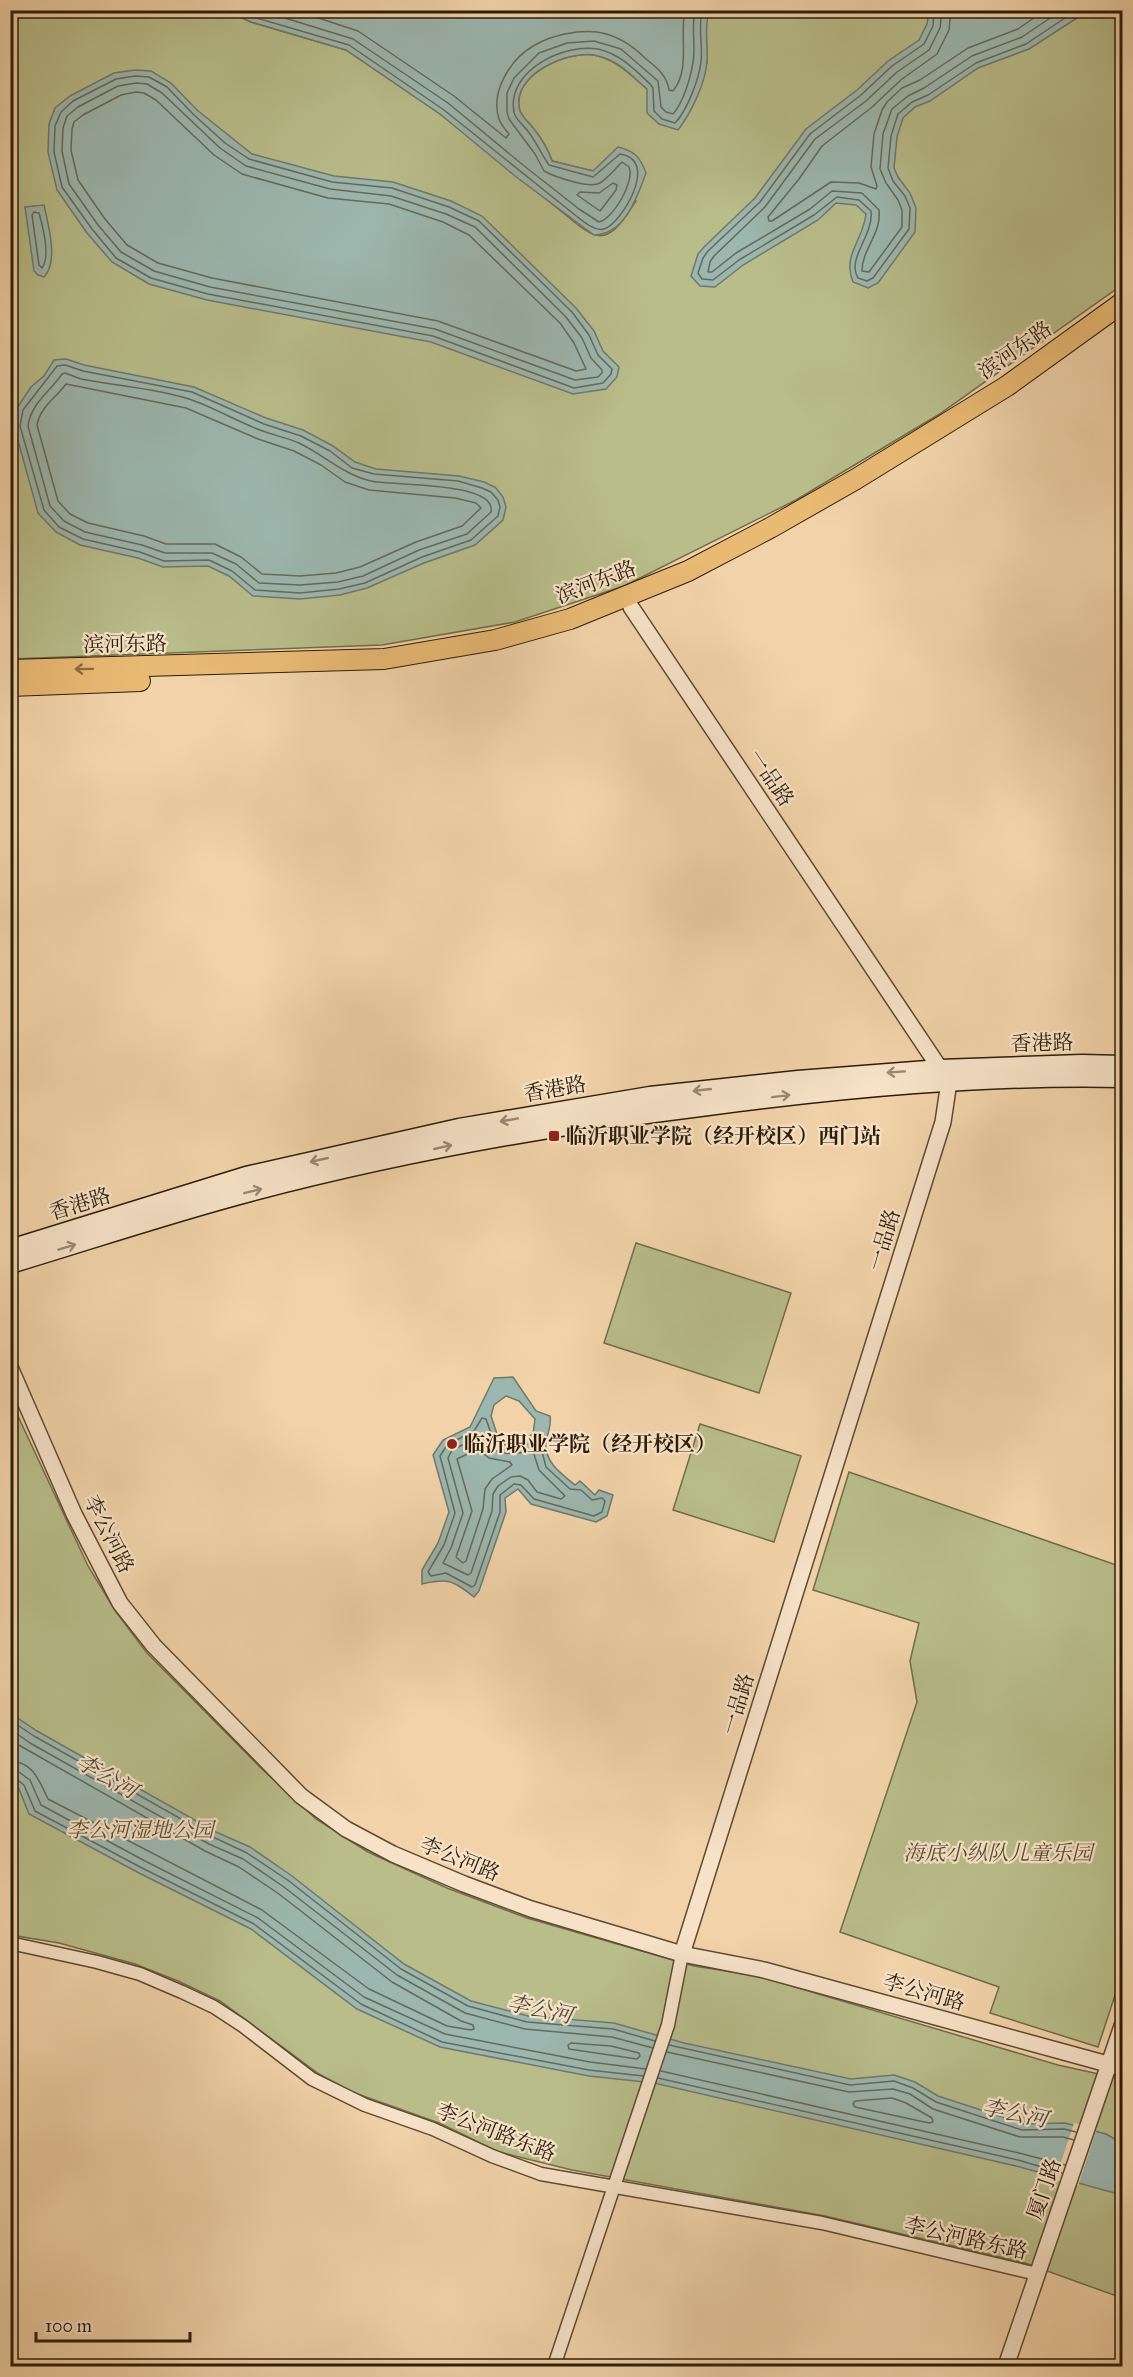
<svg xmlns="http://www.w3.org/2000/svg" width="1133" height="2377" font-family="'IM FELL Great Primer','Noto Serif SC',serif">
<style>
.green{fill:#b8bd8a;stroke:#726d4a;stroke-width:1.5}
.water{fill:#9cb7af;stroke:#6f796d;stroke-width:1.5;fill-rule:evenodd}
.pier{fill:#f2d3a9}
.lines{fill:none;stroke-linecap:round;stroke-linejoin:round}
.shore{stroke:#646a5c;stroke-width:1.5}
.minor-casing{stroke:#5d4a32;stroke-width:15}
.tertiary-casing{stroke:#5d4a32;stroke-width:18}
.secondary-casing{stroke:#2b1d0a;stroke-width:21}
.primary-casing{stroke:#2b1d0a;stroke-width:22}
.minor{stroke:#f7e2c7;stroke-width:12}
.tertiary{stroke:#f7e2c7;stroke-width:15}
.secondary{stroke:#f7e2c7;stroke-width:18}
.primary{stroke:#e9ba74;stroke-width:20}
.oneway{stroke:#8a6c3f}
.oneway2{stroke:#9b8972}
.poi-dot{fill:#8f2418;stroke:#f7e2c7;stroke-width:2}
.labels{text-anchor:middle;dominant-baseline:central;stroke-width:4.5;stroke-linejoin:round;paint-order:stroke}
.street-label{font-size:21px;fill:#2b1d0a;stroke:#f7e2c7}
.poi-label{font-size:21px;font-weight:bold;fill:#2b1d0a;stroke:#f7e2c7;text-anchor:start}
.park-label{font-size:21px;font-style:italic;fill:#554d30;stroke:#f7e2c7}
.water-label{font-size:22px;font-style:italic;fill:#4d4b3c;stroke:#f7e2c7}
</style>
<rect width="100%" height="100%" fill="#f2d3a9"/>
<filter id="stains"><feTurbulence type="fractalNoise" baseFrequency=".00333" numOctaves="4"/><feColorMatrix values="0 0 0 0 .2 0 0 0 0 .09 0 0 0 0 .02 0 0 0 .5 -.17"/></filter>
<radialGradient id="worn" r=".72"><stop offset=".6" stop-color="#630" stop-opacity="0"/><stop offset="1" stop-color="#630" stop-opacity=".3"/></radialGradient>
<g class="green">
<path d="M 10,11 L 228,11 L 251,22 L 346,50 L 440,114 L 572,220 C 578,225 585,231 593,234 C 612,243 627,214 636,201 L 593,171 L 552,161 C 548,149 542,139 534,129 C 530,124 522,117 520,111 C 509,75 570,48 598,56 C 619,62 631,75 647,89 L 707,63 L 706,22 L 709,11 L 1122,11 L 1122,285 L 938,415 L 796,500 L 624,586 L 515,622 L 382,645 L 11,659 Z"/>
<polygon points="636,1243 791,1293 759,1393 604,1343"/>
<polygon points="10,1399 88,1566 116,1612 147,1653 261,1768 316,1819 368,1852 447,1888 527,1918 694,1966 758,1976 1058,2065 1122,2079 1122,2298 1025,2263 825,2216 572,2170 499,2152 439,2123 352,2092 319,2074 220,2001 178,1981 135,1964 59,1943 11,1935"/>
<polygon points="700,1424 801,1456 774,1542 673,1510"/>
<polygon points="849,1472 1122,1567 1122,1974 1098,2047 990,2013 999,1987 840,1932 917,1702 910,1661 919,1623 813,1590"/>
</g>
<g class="water">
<path d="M 228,11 L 709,11 C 704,28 708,44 707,62 C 705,84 691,113 678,130 L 659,124 L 647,113 L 647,89 C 631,75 619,61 598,56 C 570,48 509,75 520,111 C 522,117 530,124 534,129 C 542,139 548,149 552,161 L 593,171 L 618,147 C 635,151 640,157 646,173 C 637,198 624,235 594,235 L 515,176 L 440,114 L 346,50 L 251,22 Z"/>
<path d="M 929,11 L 1122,10 L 1122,13 L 1080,16 L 1029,49 L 978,68 L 930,101 L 915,107 L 903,118 L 897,137 L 894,168 L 898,177 L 910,193 L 916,208 L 915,232 L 878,283 L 868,288 L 853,282 C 842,255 863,241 866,214 L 856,205 L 836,203 L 818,220 L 743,265 L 715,287 L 700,286 L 691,276 L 698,254 L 704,247 L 755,198 L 806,129 L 857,90 L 888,61 L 919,40 L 927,24 Z"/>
<polygon points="135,70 151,71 171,83 197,110 252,154 334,176 393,182 451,201 482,216 576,308 594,331 603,351 619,367 617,377 606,389 573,394 431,342 207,300 149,284 112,262 87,233 57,190 48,152 49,124 55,108 70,96 114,73"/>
<path d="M 44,205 C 48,224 59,262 44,277 L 38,275 L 34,271 L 25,207 Z"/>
<polygon points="66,359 84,365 194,387 266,418 303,430 333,446 355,462 376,469 459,476 484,482 495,487 503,497 506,507 503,520 475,545 424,563 367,588 340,595 300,599 253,596 229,576 208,566 163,567 138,558 80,545 56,532 38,513 14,426 17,408 31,387 44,376 54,360"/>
<path d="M 513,1377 L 536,1411 L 550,1416 C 552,1426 547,1433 546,1444 C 545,1463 562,1474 575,1485 L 580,1481 L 595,1495 L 599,1490 L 613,1495 L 607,1516 L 596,1522 L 531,1504 L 518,1489 L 505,1498 L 506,1512 L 479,1591 L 474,1597 C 452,1580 449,1578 422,1584 L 422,1570 L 438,1543 L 449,1512 L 433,1455 L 443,1440 L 470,1427 L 494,1378 ZM 506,1396 L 519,1401 L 535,1419 L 533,1434 L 519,1441 L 498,1437 L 491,1416 L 494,1405 Z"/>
<polygon points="10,1713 37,1731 216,1832 250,1847 292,1876 404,1964 471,2001 528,2016 614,2023 684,2043 851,2079 894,2075 915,2082 938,2096 1024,2124 1065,2123 1106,2134 1122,2143 1122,2195 1016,2166 654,2083 589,2076 440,2047 357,2009 251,1929 139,1873 29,1814 19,1789 11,1782"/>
</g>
<polygon class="pier" points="1074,2123 1097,2128 1078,2186 1055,2180"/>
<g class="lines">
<g class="shore">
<path d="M 241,10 L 253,17 L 349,45 L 444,110 L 575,215 C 582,220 594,232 604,229 C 620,225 661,160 620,154 L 593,177 L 549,165 C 541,154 536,141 527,130 C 523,125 515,119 514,112 C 506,71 564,43 598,49 C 620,54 634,69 650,84 L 653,88 L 654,111 L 662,119 L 675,123 C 687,111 699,79 701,62 C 703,45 698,28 702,10"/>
<path d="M 259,10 L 353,39 L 448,103 L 523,165 L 579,209 L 599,222 C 614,218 635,181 629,167 L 622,162 C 615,169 608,178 600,183 C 590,189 555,177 544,171 L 535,154 L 509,119 L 507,112 L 507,93 L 514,78 L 539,53 L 567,43 L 594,41 L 621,49 L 658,81 L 661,107 L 666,112 L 673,114 C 683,103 691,77 693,62 C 696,45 691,28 695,10"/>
<path d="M 294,10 L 358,31 L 454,96 L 506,138 L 509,134 C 505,129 501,125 499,119 C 490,91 511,58 535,45 C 552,35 577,30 597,32 C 617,35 632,45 645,58 C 656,67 667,75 669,90 L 673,91 C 691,69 679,37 685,10"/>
<path d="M 934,10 L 933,26 L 924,44 L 892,66 L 861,95 L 810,134 L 760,202 L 708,251 L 703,258 L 698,273 L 702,279 L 713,280 L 739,260 L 814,215 L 837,197 L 859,200 L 871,211 C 874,235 846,259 858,278 L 867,281 L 873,278 L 909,229 L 910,208 L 905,196 L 893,181 L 888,168 L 891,136 L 898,114 L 912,102 L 928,95 L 976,63 L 1026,44 L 1077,10"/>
<path d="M 942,10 L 940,28 L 929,50 L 897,72 L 866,101 L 815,139 L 765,207 L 714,256 L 710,262 L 708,272 L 712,272 L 736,253 L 810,209 L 832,191 L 862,193 L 879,210 C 882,233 862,249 862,271 L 869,272 L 902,227 L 902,210 L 898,200 L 886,183 L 880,169 L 883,134 L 892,109 L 908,96 L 924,88 L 972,56 L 1022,37 L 1062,10"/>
<polyline points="951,10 949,30 937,54 902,79 871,108 822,146 799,179 768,217 769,221 772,221 831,182 859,183 876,189 877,186 871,167 874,134 882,110 887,102 902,88 920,80 968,48 1018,29 1045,10"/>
<polygon points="135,76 149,77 167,87 193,114 225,143 249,159 332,182 392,188 449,207 479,221 572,312 589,335 598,355 612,369 611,374 603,383 574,388 433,336 208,294 151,278 116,258 92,229 62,187 54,152 55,126 61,112 73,101 116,79"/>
<polygon points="136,83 147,84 162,93 220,148 246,166 330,189 391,196 446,214 475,227 566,317 582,338 591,358 602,370 602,373 598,377 575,380 435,329 210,287 154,271 121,252 98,225 69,184 62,151 63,128 67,116 78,107 118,86"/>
<polygon points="136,92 144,93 156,100 214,155 242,174 328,198 389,204 443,222 469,235 560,323 574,343 586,369 576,371 438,321 212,278 158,263 127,245 105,219 78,180 71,150 72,129 74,122 83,115 121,95"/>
<polygon points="613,183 617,185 616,190 600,211 577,195 580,192 599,193"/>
<path d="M 34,212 L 39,213 C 43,227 51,256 42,268 L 39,265 L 32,215 Z"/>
<polygon points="65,365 83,371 192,392 264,424 301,436 330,451 352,468 374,474 458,481 482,488 491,492 498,500 500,507 498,516 471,540 422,557 365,583 339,589 300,593 255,590 232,571 209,560 164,561 140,552 83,539 59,527 44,510 20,426 23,410 57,366"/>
<path d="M 65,373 L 81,379 C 117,386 155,388 189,399 C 213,407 236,421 260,430 C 273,435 287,438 299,443 C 324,455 344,475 371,481 C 391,486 497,481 491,512 L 467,534 L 419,550 L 363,576 L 338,582 L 300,585 L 259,583 L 236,564 L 212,553 L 165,553 L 142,545 L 85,532 L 64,521 L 50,506 L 28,426 C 31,403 50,392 62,374 Z"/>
<path d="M 66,384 L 186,408 L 258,439 L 294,451 L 321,465 L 345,482 L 369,490 L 455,498 L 476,503 L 481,508 L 462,526 L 416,542 L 360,567 L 336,573 L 300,576 L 262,574 L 241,557 L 215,544 L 166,544 L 144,536 L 88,523 L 70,514 L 58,501 L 37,425 C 40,407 56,398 66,384 Z"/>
<polygon points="482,1418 486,1419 493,1439 497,1443 519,1447 539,1440 546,1467 570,1489 581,1490 592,1500 602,1498 605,1501 602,1512 594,1516 534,1499 521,1485 514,1484 500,1495 500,1512 475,1585 472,1587 446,1573 431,1576 428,1572 444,1545 455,1513 440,1456 447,1445 474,1431"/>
<path d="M 481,1436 C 485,1439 486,1444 490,1447 C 502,1457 520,1453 533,1451 L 539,1470 L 565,1496 L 561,1499 L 537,1492 L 528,1480 L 520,1476 L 511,1477 L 498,1486 L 493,1494 L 492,1511 L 471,1573 L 468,1575 L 443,1563 L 451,1548 L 463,1513 L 448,1458 L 452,1450 Z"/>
<polygon points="478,1449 489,1458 510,1462 512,1465 492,1479 485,1489 483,1509 466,1561 463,1563 456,1557 472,1511 457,1459"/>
<polyline points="10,1720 34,1736 213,1837 247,1853 289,1881 401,1969 468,2006 527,2022 613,2029 655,2041"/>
<polyline points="10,1729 30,1743 209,1844 243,1859 284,1887 397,1975 465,2013 525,2029 612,2037 653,2048"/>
<path d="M 10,1740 L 205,1851 L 239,1867 L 279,1894 L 392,1982 L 461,2021 L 473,2025 L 474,2029 L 471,2030 L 447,2026 L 369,1989 L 262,1910 L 48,1799 C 39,1781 34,1762 10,1761"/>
<polyline points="10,1770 19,1772 30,1780 41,1805 145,1861 258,1918 364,1997 445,2034 590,2062 646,2069"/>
<polyline points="10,1778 16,1779 24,1785 35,1811 142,1868 254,1924 361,2004 442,2042 589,2070 643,2076"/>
<polygon points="571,2043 611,2046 639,2053 640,2056 637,2059 569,2049 568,2045"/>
<polyline points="669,2045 850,2085 894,2081 913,2088 936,2102 1022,2130 1064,2129 1076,2132"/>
<polyline points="667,2052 849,2092 893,2089 910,2094 933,2109 1020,2137 1063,2137 1074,2140"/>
<polyline points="661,2071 1019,2153 1065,2165"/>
<polyline points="658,2078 1018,2160 1062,2173"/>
<polygon points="892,2098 906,2103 932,2118 933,2122 929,2123 855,2107 853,2104 855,2101"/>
</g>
<g class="minor-casing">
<g id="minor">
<polyline points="10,1943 97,1962 140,1974 182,1992 214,2007 243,2026 312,2079 365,2105 433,2129 492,2156 541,2174 822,2223 1037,2274"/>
<polyline points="554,2366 668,2025 682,1954"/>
</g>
</g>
<g class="tertiary-casing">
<g id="tertiary">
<polyline points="631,607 949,1082 943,1122 682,1954"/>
<polyline points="10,1367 74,1514 120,1603 154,1646 301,1796 346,1829 393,1854 464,1884 531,1909 682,1954 764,1970 1122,2068"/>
<polyline points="1006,2366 1122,2026"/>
</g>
</g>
<g class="secondary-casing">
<g id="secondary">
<polyline points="10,1249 246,1176 459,1128 650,1096 798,1080 940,1069 1082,1064 1122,1065"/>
<path d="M 10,1264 C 90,1240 170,1213 250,1192 C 401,1152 554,1125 708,1106 C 845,1088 984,1075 1122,1078"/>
</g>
</g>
<g class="primary-casing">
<g id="primary">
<polyline points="10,670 384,659 495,640 570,619 688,571 770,528 856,479 1007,386 1122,303"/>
<polyline points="10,686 140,681"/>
</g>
</g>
<use href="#minor" class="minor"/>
<use href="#tertiary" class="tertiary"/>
<use href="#secondary" class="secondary"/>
<use href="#primary" class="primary"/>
</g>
<defs><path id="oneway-shaft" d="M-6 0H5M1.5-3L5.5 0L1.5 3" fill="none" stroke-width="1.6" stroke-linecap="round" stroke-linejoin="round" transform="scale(1.5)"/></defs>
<use class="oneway" href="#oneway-shaft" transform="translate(84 669) rotate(179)"/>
<g class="oneway2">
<use href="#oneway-shaft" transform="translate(896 1072) rotate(176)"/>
<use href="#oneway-shaft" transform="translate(702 1090) rotate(174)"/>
<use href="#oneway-shaft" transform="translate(781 1096) rotate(-7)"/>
<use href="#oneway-shaft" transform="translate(509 1120) rotate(170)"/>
<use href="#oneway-shaft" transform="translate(443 1147) rotate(-13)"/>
<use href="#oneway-shaft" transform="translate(319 1160) rotate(167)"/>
<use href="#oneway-shaft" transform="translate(253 1191) rotate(-14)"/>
<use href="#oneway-shaft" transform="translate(67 1247) rotate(-17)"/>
</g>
<g class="poi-dot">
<rect x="548" y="1130" width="12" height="12" rx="3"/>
<circle cx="452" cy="1444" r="6"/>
</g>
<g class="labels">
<g class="street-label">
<text transform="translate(1015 350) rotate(-35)">滨河东路</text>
<text transform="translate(596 582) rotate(-21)">滨河东路</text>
<text transform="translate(125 644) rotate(-1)">滨河东路</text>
<text transform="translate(771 778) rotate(56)">一品路</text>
<text transform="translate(1042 1043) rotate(-2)">香港路</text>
<text transform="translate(555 1089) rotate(-10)">香港路</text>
<text transform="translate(80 1204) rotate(-17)">香港路</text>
<text transform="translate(884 1240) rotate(-73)">一品路</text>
<text transform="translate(109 1534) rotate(63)">李公河路</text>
<text transform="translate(738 1704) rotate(-73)">一品路</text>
<text transform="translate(460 1859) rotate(22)">李公河路</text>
<text transform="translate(924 1992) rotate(16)">李公河路</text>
<text transform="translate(496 2132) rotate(21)">李公河路东路</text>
<text transform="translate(1044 2189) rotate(-71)">厦门路</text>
<text transform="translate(966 2238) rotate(13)">李公河路东路</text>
</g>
<g class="poi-label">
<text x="566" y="1136">临沂职业学院（经开校区）西门站</text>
<text x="464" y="1444">临沂职业学院（经开校区）</text>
</g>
<g class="park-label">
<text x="140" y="1830">李公河湿地公园</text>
<text x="998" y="1853">海底小纵队儿童乐园</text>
</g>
<g class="water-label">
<text transform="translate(107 1776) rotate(30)">李公河</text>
<text transform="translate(540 2009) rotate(12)">李公河</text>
<text transform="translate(1015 2113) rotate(12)">李公河</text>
</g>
</g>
<rect width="1133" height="2377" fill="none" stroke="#f2d3a9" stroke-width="36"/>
<rect x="12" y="12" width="1109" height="2353" fill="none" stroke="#2b1d0a" stroke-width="3"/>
<rect x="18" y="18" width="1097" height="2341" fill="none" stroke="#2b1d0a" stroke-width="1.5"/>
<path d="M36 2332v9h154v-9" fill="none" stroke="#2b1d0a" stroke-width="3"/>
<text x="45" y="2332" font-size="18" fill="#2b1d0a" stroke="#f7e2c7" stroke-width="4.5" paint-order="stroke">100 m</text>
<rect width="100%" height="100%" filter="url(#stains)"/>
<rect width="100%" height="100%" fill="url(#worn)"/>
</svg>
